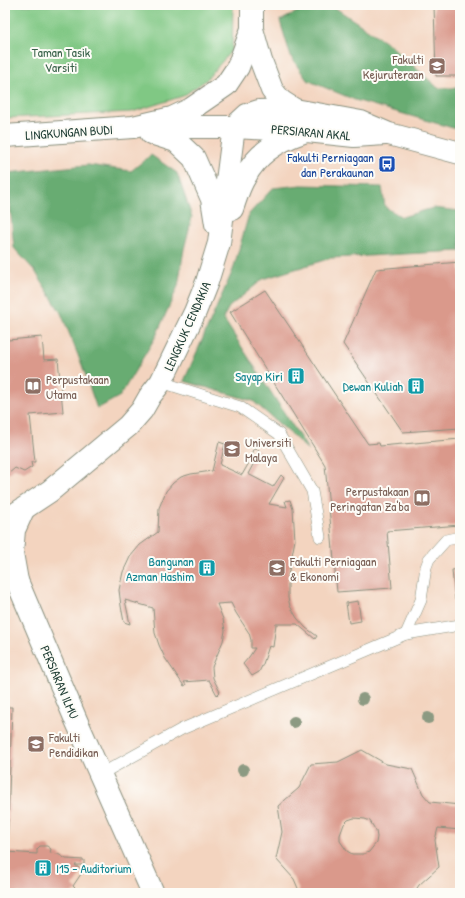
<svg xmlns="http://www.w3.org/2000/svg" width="465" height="898" font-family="'Patrick Hand',sans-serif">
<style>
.built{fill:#f3d4bf}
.green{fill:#80c884;stroke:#50825c}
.forest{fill:#68ac72;stroke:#447453}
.building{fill:#da998b;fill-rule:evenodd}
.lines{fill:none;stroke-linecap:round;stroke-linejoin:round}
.service-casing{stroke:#8a907e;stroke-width:12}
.minor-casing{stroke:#8a907e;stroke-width:24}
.tertiary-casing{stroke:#8a907e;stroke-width:24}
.service{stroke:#fff;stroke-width:11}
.minor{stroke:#fff;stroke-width:22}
.tertiary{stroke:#fff;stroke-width:22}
.tree{fill:#8c9a82}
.labels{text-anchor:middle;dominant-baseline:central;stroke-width:4;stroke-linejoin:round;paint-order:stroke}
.park-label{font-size:13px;fill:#376048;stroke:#fdfcf7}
.education-label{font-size:13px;fill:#785e54;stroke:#fdfcf7;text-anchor:start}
.street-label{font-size:13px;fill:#1f3d34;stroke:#fdfcf7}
.transit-label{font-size:13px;fill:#164399;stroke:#fdfcf7;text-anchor:end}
.culture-label{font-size:13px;fill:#0d838f;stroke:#fdfcf7;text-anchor:end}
</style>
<rect width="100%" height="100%" fill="#fdfcf7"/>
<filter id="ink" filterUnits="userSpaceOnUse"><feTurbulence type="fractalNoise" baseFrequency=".025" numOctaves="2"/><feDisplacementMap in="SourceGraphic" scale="8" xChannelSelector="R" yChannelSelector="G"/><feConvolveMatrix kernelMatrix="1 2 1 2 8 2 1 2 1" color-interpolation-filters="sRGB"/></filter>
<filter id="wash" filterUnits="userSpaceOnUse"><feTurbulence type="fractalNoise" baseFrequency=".012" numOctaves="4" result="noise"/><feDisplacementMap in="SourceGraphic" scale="16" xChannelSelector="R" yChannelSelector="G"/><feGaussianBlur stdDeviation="0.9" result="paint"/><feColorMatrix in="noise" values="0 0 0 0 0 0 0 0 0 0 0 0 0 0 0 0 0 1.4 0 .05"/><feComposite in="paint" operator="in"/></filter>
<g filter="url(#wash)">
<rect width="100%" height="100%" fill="#f4e2c8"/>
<rect class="built" x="5" y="5" width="455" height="888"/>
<polygon class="green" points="5,5 233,5 232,50 206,80 183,96 132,112 5,118"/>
<g class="forest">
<polygon points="310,5 331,5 389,44 438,88 460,88 460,130 355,100 307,80 291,57 280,21"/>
<polygon points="151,155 177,173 192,217 184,249 178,286 156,336 120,396 97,409 82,365 61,313 35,271 14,248 7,173 88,165 131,171"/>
<polygon points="301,185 382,187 385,207 402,217 433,208 460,211 460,251 331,258 263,279 229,307 223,318 309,451 291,434 253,401 184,381 233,270 249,214 273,188"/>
</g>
<g id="blocks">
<g class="building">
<polygon points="434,5 460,5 460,76 436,76"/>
<polygon points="460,262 460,428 403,432 343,344 376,269"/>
<polygon points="265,290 368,444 379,443 380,446 460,439 460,525 387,531 392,588 337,592 325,465 230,312"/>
<polygon points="5,321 6,321 8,340 42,337 44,360 58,359 63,412 30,415 35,462 31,462 32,467 24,472 15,468 8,474 5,473"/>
<polygon points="219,442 225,444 220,465 242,475 250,461 254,449 259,450 255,461 248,474 273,487 281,475 284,478 269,504 287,507 285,501 290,500 293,509 295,540 288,576 288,598 290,606 297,618 306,628 317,636 315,639 297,624 276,624 273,647 269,646 263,664 259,672 252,676 243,664 249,657 255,648 251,648 251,640 249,633 236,613 231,603 217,604 223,619 225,631 223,641 212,667 213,678 220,692 217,695 209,680 184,682 186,685 184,686 165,658 159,645 155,633 153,608 125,600 130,624 124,622 121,606 119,590 123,572 130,557 140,545 158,532 159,508 166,491 173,483 181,477 191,474 212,471"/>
<polygon points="460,569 460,600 455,600 452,570"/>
<polygon points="358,601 361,621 349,623 346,603"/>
<polygon points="5,707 12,707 7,852 37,854 37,849 40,846 47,846 51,849 50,853 58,854 66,859 84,860 84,865 75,865 83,871 73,886 78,891 72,893 5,893 6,863 5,863"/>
<path d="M 362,750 L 386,764 L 412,769 L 423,794 L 430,802 L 460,805 L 460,830 L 438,828 L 435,840 L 439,867 L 419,885 L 414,893 L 300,893 L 294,879 L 276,859 L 282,832 L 278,806 L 299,788 L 311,764 L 338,762 ZM 354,818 L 365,819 L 370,821 L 376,831 L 377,837 L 376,843 L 369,852 L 363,854 L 352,854 L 347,851 L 340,841 L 340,835 L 344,824 L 348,820 Z"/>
</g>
</g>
</g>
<g filter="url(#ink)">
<use href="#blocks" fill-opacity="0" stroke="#8a907e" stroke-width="1"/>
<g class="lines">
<g class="service-casing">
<g id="service">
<polyline points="161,382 240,407 279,434 312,491 320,537"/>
<polyline points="406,634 421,600 426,567 429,559 446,540 460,537"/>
<polyline points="101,774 182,729 406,634 460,625"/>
</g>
</g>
<g class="minor-casing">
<g id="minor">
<polyline points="5,570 17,581 12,553 14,530 23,510"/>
<polyline points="17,581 76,720 153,893"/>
</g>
</g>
<g class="tertiary-casing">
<g id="tertiary">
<polyline points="252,29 261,61 272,90 281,101 295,110 361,122 389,134 460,153"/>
<polyline points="158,127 234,127 307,131 354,136 385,134"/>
<polyline points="151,133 176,141 194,158 212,199 216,224"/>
<polyline points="5,136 133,127 172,118 191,109 226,85 238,67 252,29 252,5"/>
<path d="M 232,209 C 236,198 239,186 245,177 C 257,153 279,140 303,132"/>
<polyline points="5,521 50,491 128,426 142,410 150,396 161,382 195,312 207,282 219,243 234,127 247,115 259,111 295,110"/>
</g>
</g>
<use href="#service" class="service"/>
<use href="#minor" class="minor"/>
<use href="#tertiary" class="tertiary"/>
</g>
<g class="tree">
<circle cx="363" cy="699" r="6"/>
<circle cx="428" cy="718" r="6"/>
<circle cx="294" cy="722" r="6"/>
<circle cx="243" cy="770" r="6"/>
</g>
</g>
<defs>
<g id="university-square" transform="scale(0.9)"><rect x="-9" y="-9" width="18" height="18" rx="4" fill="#8d6e63" stroke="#fdfcf7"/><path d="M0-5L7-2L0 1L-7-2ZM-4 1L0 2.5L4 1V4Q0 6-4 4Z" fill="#fff"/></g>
<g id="bus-square" transform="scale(0.9)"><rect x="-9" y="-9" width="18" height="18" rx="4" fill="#1a4fb4" stroke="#fdfcf7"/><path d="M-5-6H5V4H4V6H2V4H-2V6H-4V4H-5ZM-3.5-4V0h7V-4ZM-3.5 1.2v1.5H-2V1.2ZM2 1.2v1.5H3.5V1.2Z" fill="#fff"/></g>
<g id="building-square" transform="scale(0.9)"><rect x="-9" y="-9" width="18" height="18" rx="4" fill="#0f9aa8" stroke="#fdfcf7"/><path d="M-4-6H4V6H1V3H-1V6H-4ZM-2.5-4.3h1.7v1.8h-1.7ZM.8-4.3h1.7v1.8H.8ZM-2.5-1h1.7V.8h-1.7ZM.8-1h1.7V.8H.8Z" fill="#fff"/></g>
<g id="library-square" transform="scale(0.9)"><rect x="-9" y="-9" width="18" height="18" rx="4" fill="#8d6e63" stroke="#fdfcf7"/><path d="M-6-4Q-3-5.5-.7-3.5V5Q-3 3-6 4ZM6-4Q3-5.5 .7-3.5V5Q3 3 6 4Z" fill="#fff"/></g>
</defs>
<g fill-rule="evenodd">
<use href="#university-square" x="437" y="66"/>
<use href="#bus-square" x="387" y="164"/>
<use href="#building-square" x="296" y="376"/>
<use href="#library-square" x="33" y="386"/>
<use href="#building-square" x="416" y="386"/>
<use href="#university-square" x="232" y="449"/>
<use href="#library-square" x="422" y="498"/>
<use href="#building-square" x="207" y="568"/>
<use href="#university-square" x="277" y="568"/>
<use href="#university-square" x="36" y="744"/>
<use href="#building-square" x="43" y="868"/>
</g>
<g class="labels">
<g class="park-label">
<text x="61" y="52">Taman Tasik<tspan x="61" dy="15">Varsiti</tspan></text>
</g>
<g class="education-label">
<text x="424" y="59" text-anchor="end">Fakulti<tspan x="424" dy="15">Kejuruteraan</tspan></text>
<text x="46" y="379">Perpustakaan<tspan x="46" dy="15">Utama</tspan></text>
<text x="245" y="442">Universiti<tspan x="245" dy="15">Malaya</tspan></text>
<text x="409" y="491" text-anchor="end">Perpustakaan<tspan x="409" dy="15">Peringatan Za'ba</tspan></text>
<text x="290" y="561">Fakulti Perniagaan<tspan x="290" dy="15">&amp; Ekonomi</tspan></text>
<text x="49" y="737">Fakulti<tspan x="49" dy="15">Pendidikan</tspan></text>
</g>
<g class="street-label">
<text transform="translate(69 132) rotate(-4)">LINGKUNGAN BUDI</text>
<text transform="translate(311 132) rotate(5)">PERSIARAN AKAL</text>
<text transform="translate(187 326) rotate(-66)">LENGKUK CENDAKIA</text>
<text transform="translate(60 682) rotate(67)">PERSIARAN ILMU</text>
</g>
<g class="transit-label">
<text x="374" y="157">Fakulti Perniagaan<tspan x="374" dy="15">dan Perakaunan</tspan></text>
</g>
<g class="culture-label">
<text x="283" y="376">Sayap Kiri</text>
<text x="403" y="386">Dewan Kuliah</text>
<text x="194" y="561">Bangunan<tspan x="194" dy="15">Azman Hashim</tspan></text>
<text x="56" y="868" text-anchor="start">I15 - Auditorium</text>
</g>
</g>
<rect width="465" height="898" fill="none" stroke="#fdfcf7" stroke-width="20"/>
</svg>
